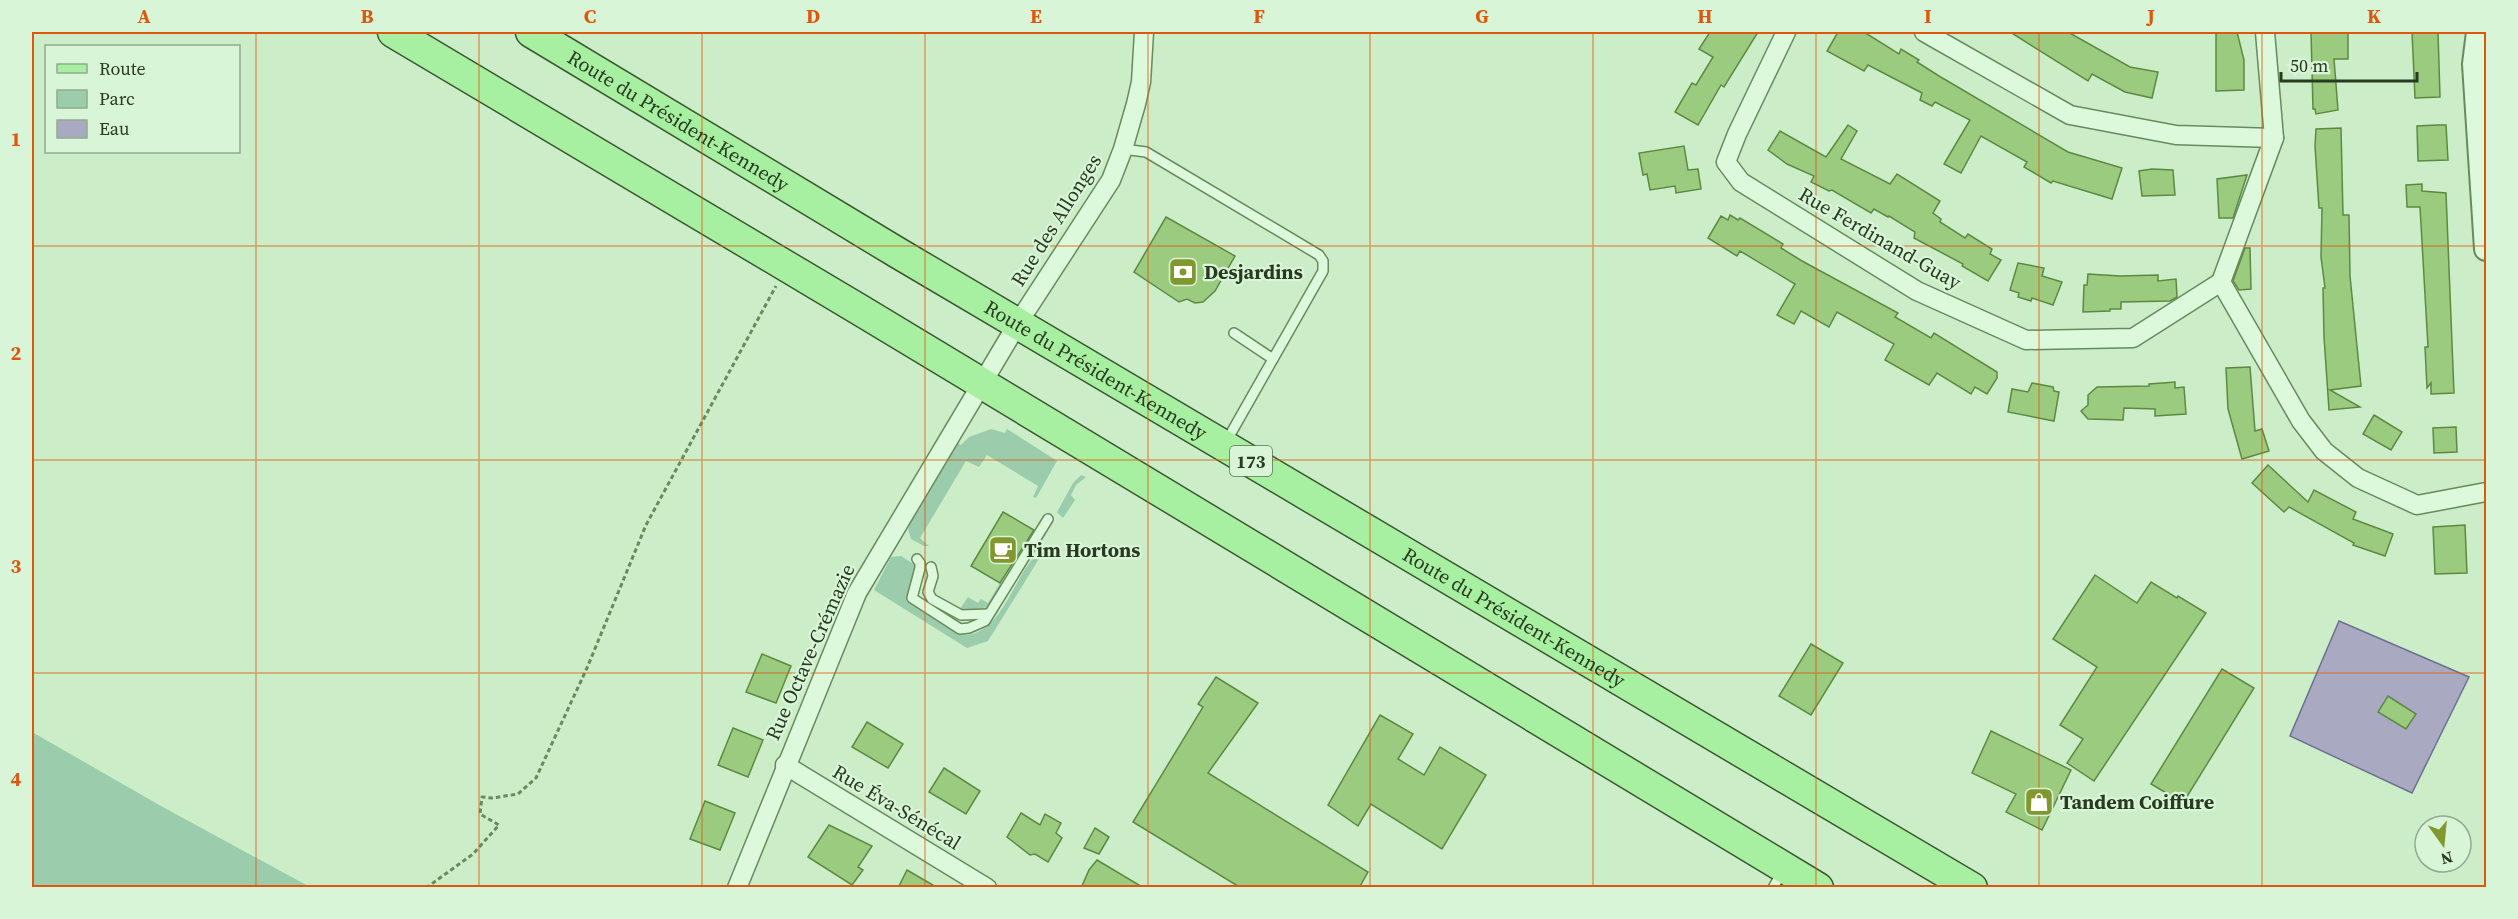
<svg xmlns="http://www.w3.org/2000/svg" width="2518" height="919" font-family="'Source Serif 4',serif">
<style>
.green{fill:#9bccac}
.water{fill:#a9aac2;stroke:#6f7091;stroke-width:1.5}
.building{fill:#9acb7e;stroke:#5e8943;stroke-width:1.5}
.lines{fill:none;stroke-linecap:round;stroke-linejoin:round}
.service-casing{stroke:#688a5d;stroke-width:12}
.minor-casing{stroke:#688a5d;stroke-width:21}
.tertiary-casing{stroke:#688a5d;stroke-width:26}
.primary-casing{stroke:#3d5831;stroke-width:33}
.path{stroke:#688a5d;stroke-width:3;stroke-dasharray:4.5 3;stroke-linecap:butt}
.service{stroke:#ddf9db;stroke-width:9}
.minor{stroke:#ddf9db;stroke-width:18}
.tertiary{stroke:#ddf9db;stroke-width:22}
.primary{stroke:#a8f0a1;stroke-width:30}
.grid{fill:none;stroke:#de570d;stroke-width:1.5;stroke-opacity:0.55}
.labels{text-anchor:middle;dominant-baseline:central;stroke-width:4.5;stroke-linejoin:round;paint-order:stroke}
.shield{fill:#d9f5d7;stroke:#5d7257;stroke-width:1.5}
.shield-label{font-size:18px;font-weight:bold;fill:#283a20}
.street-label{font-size:20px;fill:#283a20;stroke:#d9f5d7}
.poi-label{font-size:20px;font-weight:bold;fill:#283a20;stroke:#d9f5d7;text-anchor:start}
.neatline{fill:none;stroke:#de570d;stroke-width:2}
.grid-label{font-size:20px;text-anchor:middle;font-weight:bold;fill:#de570d}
</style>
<rect width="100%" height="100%" fill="#cbeec8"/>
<g class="green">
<polygon points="991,429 1005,433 1007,429 1057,461 1036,498 1033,497 1038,486 987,455 979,467 966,461 920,538 929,546 924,546 911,539 908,529 910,524 958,443 961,445 969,437"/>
<polygon points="1081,475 1086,477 1076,485 1071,495 1075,500 1063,518 1057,512 1073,483"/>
<path d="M 1037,554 L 1042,554 L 988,641 L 967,648 L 874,590 L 891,557 L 901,556 L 917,566 L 906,601 L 958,634 C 1000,642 1013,576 1037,554 Z"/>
<polygon points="1000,583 1004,586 988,607 966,611 960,609 968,597 978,603 981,599 988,603"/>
<polygon points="32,732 161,806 310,887 32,887"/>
</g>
<polygon class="water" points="2339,621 2469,677 2412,793 2290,736"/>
<g class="building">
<polygon points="1710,32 1758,32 1724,87 1721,85 1698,125 1675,112 1692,83 1696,85 1713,57 1699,49"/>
<polygon points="1838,32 1864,32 1899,54 1901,49 1919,60 1917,62 1939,76 2068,152 2122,168 2112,199 2053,181 2051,183 2024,167 2027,162 1981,136 1961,173 1944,164 1970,120 1935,102 1932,106 1920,100 1922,93 1868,65 1864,71 1827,51"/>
<polygon points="2010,32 2068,32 2130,67 2158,72 2152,98 2125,92 2092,74 2088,81"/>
<polygon points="2216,32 2237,32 2244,60 2244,90 2216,91"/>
<polygon points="2311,32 2348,32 2348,59 2334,59 2338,110 2316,114 2315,109 2313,109"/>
<polygon points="2412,32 2438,32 2440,97 2415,98"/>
<polygon points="1848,125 1857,131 1841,159 1890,184 1897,174 1940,201 1933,213 1941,219 1940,222 1965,238 1968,234 1992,249 1990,254 2001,260 1988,281 1962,266 1963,264 1914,238 1915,232 1889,216 1888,217 1874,209 1871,213 1832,190 1829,191 1811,182 1814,176 1787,164 1768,150 1780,131 1826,157"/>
<polygon points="2437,125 2446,125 2448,160 2418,161 2417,126"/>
<polygon points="2341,128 2343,215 2349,215 2350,276 2361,386 2330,390 2360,407 2329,410 2324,337 2323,288 2325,288 2321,257 2322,208 2319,208 2315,146 2316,129"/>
<polygon points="1684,146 1688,170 1698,169 1701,189 1676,193 1675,186 1650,190 1647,174 1643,175 1639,153"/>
<polygon points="2152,169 2173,170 2175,195 2142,196 2139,171"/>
<polygon points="2247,175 2233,218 2219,218 2217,179"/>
<polygon points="2422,184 2422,191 2446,193 2454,393 2431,394 2431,383 2427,388 2425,347 2428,347 2420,207 2407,207 2406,185"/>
<polygon points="1730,215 1738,220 1740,218 1783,244 1781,248 1802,261 1898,313 1895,317 1931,338 1934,333 1997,372 1997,378 1987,394 1975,387 1971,394 1937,373 1929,385 1885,360 1894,344 1837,312 1829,327 1801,311 1794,324 1777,315 1795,284 1740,251 1737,256 1708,238 1721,216 1728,220"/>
<polygon points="1166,217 1235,256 1215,291 1203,302 1195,303 1187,299 1179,302 1134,272"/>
<polygon points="2245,248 2250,248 2251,289 2239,290 2233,281"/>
<polygon points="2018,263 2044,268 2042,276 2062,282 2053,305 2032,298 2031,301 2018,297 2019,293 2010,290"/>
<polygon points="2088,274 2120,276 2158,275 2158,281 2176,279 2177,297 2170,301 2121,302 2121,309 2110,309 2110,311 2083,312 2084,285 2087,285"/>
<polygon points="2250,367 2255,431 2262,429 2269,451 2242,459 2228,409 2226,368"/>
<polygon points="2175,382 2175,388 2184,387 2186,414 2155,416 2155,409 2124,408 2123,420 2088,419 2081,411 2088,405 2088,395 2097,387 2149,386 2149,384"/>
<polygon points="2032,383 2053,387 2054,391 2059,392 2054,421 2008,412 2012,389 2028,392"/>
<polygon points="2374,415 2402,432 2391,450 2363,434"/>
<polygon points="2456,427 2457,452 2434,453 2433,428"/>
<polygon points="2268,465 2308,502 2314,490 2356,512 2353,519 2393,534 2385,556 2353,545 2354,543 2289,507 2284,512 2252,483"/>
<polygon points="1003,512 1034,530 1000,583 971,566"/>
<polygon points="2465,525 2467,573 2435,574 2433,527"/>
<polygon points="2095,575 2137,603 2151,582 2177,598 2178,596 2206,613 2094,781 2067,763 2083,739 2060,725 2097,667 2053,639"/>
<polygon points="1811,644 1843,663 1811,715 1779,696"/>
<polygon points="762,654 791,666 776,703 746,692"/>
<polygon points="2222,669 2254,688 2183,803 2151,784"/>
<polygon points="1216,677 1258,703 1208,773 1368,872 1359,888 1241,888 1133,822 1203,707 1198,704"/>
<polygon points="2388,696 2416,714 2406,729 2378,712"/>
<polygon points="1380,715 1413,734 1398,759 1424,775 1440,747 1486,775 1442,849 1371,804 1358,826 1328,805"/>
<polygon points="867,722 903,744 888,768 852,747"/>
<polygon points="733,728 763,740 748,777 718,765"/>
<polygon points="1991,731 2071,770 2042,830 2006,812 2016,794 1972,773"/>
<polygon points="944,768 980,791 966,814 929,792"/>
<polygon points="705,801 735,813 720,850 690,839"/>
<polygon points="1021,813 1040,825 1045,814 1061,823 1056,833 1062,838 1048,862 1035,854 1030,855 1007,837"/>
<polygon points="829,825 872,846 858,867 863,870 852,885 808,857"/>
<polygon points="1095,828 1109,837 1099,854 1084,848"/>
<polygon points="1097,860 1144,888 1081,888 1089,870"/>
<polygon points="907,870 938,888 898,888"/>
</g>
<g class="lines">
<g class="service-casing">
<g id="service">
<polyline points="1123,149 1146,152 1319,255 1323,261 1323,271 1226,442"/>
<polyline points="1234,333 1273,359"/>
<polyline points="917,559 920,563 920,568 912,598 960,629 969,628 985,621 1048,519"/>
<polyline points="931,567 933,576 928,592 932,599 961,615 989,614"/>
<polyline points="1773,888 1782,872"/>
</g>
</g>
<g class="minor-casing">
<g id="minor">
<polyline points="1786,32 1737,134 1726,162 1741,182 1917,291 2026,340 2133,338 2221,282"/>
<polyline points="1924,32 2070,115 2176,135 2274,138"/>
<polyline points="2265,32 2274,138 2221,282 2301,421 2324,451 2358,478 2417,505 2486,492"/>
<polyline points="785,765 987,888"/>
<polyline points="737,888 857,593 1018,323 1111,180 1123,149 1136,104 1141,82 1144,32"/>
</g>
</g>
<g class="tertiary-casing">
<polyline id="tertiary" points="2478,32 2474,64 2486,249"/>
</g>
<g class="primary-casing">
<g id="primary">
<polyline points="393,32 860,310 1818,888"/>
<path id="s1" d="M 531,32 L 898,253 L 1972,888"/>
</g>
</g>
<polyline class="path" points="426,888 473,854 499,825 480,814 482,797 492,798 518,794 536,778 587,668 646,525 776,286"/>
<use href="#service" class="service"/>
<use href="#minor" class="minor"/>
<use href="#tertiary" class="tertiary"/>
<use href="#primary" class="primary"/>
</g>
<path class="grid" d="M 256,32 L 256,888M 479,32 L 479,888M 702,32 L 702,888M 925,32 L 925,888M 1148,32 L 1148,888M 1370,32 L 1370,888M 1593,32 L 1593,888M 1816,32 L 1816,888M 2039,32 L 2039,888M 2262,32 L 2262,888M 32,246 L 2486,246M 32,460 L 2486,460M 32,673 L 2486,673"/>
<defs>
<g id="bank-square" transform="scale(1.5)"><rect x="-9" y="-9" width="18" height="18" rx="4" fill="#81982e" stroke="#d9f5d7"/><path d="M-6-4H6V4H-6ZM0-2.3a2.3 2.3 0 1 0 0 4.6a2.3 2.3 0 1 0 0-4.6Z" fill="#fff"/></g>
<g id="cafe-square" transform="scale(1.5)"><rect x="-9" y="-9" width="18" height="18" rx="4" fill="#81982e" stroke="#d9f5d7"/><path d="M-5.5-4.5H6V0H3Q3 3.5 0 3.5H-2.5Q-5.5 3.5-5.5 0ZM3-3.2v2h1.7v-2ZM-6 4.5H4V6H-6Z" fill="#fff"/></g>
<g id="shop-square" transform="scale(1.5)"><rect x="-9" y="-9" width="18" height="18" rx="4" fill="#81982e" stroke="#d9f5d7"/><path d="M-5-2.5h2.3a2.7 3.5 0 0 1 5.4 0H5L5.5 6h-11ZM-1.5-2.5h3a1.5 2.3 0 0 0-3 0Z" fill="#fff"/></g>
</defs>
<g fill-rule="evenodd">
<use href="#bank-square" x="1183" y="272"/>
<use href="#cafe-square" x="1003" y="550"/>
<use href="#shop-square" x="2039" y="802"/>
</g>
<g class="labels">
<rect class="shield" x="1230" y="446" width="42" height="30" rx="4.5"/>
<g class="shield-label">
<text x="1251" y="461">173</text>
</g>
<g class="street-label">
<text stroke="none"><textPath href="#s1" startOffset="172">Route du Président-Kennedy</textPath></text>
<text transform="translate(1056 220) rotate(-58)">Rue des Allonges</text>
<text transform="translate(1880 238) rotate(30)">Rue Ferdinand-Guay</text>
<text stroke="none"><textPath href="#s1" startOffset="658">Route du Président-Kennedy</textPath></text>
<text stroke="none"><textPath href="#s1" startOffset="1144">Route du Président-Kennedy</textPath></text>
<text transform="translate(810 652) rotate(-66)">Rue Octave-Crémazie</text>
<text transform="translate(897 807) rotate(31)">Rue Éva-Sénécal</text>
</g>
<g class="poi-label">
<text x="1204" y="272">Desjardins</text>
<text x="1024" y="550">Tim Hortons</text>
<text x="2060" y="802">Tandem Coiffure</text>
</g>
</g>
<rect width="2518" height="919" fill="none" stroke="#d9f5d7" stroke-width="66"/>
<rect x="45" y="45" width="195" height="108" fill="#d9f5d7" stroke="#92aa8e" stroke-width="1.5"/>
<rect x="57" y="64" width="30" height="9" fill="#a8f0a1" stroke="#92aa8e" stroke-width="1.5"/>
<text x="99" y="75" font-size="18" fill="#283a20">Route</text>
<rect x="57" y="90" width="30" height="18" fill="#9bccac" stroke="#92aa8e" stroke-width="1.5"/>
<text x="99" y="105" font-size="18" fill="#283a20">Parc</text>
<rect x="57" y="120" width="30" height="18" fill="#a9aac2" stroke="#92aa8e" stroke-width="1.5"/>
<text x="99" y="135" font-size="18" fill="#283a20">Eau</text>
<g transform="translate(2443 844) rotate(165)"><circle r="28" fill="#d9f5d7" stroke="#92aa8e" stroke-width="1.5"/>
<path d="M0-4.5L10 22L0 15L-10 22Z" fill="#81982e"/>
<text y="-9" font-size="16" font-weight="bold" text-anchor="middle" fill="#283a20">N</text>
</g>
<path d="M2281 72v9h136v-9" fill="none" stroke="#283a20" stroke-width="3"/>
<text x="2290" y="72" font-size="18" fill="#283a20" stroke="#d9f5d7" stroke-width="4.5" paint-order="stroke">50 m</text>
<rect x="33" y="33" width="2452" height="853" class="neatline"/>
<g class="grid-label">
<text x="144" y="23">A</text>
<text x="367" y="23">B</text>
<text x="590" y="23">C</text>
<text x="813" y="23">D</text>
<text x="1036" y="23">E</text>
<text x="1259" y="23">F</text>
<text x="1482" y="23">G</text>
<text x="1705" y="23">H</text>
<text x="1928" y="23">I</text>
<text x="2151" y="23">J</text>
<text x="2374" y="23">K</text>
<text x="16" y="146">1</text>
<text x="16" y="360">2</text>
<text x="16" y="573">3</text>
<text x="16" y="786">4</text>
</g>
</svg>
